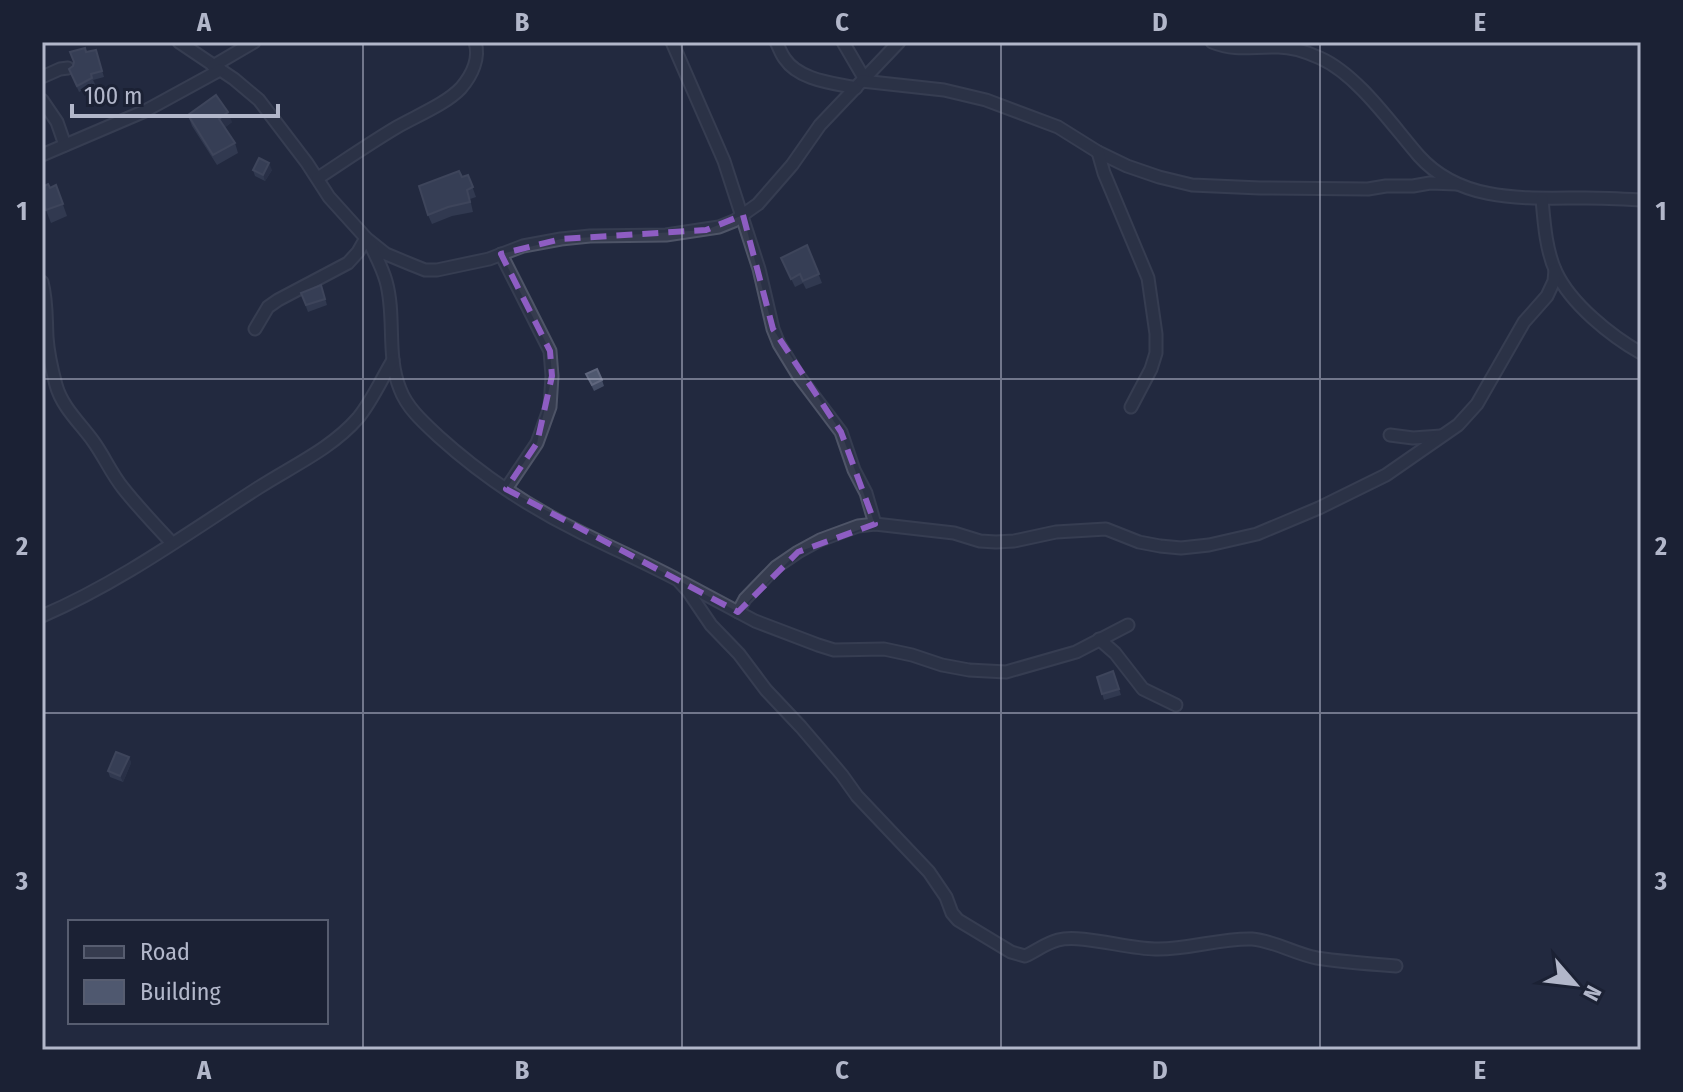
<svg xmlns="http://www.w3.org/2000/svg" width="1683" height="1092" font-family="'Fira Sans Condensed',sans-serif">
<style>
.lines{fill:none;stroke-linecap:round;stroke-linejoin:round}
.minor-casing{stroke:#4e5467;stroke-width:15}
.minor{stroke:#363c4f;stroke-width:11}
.wall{fill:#434c64}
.shaded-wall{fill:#313950}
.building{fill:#4f586f;stroke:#5f667d;stroke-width:2}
.marked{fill:none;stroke:#8e5dc3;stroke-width:6;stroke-dasharray:16 10;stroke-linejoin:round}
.grid{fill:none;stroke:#b2b7ca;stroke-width:2;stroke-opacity:0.55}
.neatline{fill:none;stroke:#b2b7ca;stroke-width:3}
.grid-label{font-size:26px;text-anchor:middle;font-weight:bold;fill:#b2b7ca}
</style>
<rect width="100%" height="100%" fill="#22293f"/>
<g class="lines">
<g class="minor-casing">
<g id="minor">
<polyline points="179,42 234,79 259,100 307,163 329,197 366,238 386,254 410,264 425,270 437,270 489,259 523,246 561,239 590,236 666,235 719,227 734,221 758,204 792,165 820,125 899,42"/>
<polyline points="672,42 724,161 759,269 773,329 779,344 798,375 841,432 854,470 866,493 875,524"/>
<path d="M 776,42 C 779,47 781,54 785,59 C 799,80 833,83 856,88"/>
<polyline points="843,42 864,78"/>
<path d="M 1212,42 C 1238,52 1252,46 1278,47 C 1292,47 1307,52 1320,58 C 1358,75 1392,125 1419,156 C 1462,204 1528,198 1586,198 C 1604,198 1623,199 1641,200"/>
<polyline points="213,66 254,42"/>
<polyline points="42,77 60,69 68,68"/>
<polyline points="862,81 944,90 986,100 1058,127 1098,152 1127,166 1159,177 1192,185 1260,188 1368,189 1386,186 1413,186 1430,183 1457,184"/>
<polyline points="42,100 57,122 65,145"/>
<polyline points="1098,152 1104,173 1148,278 1156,334 1156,353 1151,369 1131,407"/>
<polyline points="42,155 145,111 220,70"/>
<path d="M 318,178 C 344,161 370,143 397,127 C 416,116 446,104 461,88 C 472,75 480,58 475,42"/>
<path d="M 1542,199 C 1544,222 1546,251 1556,272 C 1571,304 1611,336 1641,353"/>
<path d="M 369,242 C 375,254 382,267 386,281 C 396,316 386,355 400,389 C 407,408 424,423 438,436 C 480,474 529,507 580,532 C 612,548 646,563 678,580 L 688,591 L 711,625 L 739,654 L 766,690 L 801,727 L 842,775 L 857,796 L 929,872 L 946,897 L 952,913 L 958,920 L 1011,952 L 1025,956 C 1036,951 1046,943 1058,940 C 1081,934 1128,949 1155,949 C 1188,950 1219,938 1252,939 C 1275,941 1295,954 1317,958 C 1343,962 1370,964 1396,966"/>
<polyline points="501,254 550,351 552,376 550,407 537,443 506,489"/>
<path d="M 42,282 C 47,301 46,317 47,337 C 48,352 52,370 56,385 C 62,407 80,423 93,441 C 104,456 111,473 123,488 C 138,507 155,525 172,543"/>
<polyline points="255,329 268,307 278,300 348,263 358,252 366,238"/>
<polyline points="1390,435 1413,438 1441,436"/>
<polyline points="682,582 755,621 818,645 834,650 884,649 912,655 942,665 969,670 1006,672 1076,652 1128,625"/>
<polyline points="738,612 745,599 776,567 798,552 820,540 858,526 875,524 954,533 980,541 996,542 1014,541 1056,532 1106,529 1139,542 1160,546 1181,548 1209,545 1257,534 1319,508 1386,475 1458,425 1477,404 1524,322 1547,296 1554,281 1555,270"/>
<path d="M 42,616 C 119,583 188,533 258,488 C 292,466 331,449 358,418 C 372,401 382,378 393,360"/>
<polyline points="1099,639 1115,653 1143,689 1176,705"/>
</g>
</g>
<use href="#minor" class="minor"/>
</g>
<g class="wall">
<polygon points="96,50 104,77 93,80 95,84 79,92 69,69 86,52"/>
<polygon points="188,115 232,122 224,128 235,143 238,153 217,165 192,126"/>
<polygon points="253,170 272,170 265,181 255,176"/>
<polygon points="468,175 476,197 470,199 473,212 452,216 432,224 428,215 462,177"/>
<polygon points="56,185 67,216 51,223 42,200"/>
<polygon points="807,245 822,283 806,289 803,283 795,287 781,258"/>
<polygon points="321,285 327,305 308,312 301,293"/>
<polygon points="586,374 602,380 604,386 594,391"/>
<polygon points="1113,671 1121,695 1104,700 1097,677"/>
<polygon points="129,757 131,763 123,782 110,777 108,771"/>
</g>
<g class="shaded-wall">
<polygon points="228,112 232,122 223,129 219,119"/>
<polygon points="269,163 272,170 265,181 263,175"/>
<polygon points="129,757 131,763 123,782 120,776"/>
</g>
<g class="building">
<polygon points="85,48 86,52 96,50 102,71 91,74 92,78 77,86 69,69 73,66 74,62 70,52"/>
<polygon points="216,95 228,112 219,119 235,143 213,155 188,115"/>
<polygon points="259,158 269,163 263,175 253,170"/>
<polygon points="459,171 462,177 468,175 473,187 467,190 470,202 448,207 428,215 419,186"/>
<polygon points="48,184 50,188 56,185 63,204 46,210 42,199 42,187"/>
<polygon points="807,245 819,274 803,281 800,274 791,279 781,258"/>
<polygon points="321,285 325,299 306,305 301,293"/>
<polygon points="597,369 602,380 592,385 586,374"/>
<polygon points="1113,671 1119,689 1102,694 1097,677"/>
<polygon points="116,752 129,757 120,776 108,771"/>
</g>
<path d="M0 0H1683V1092H0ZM 743,215 L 773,329 L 841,432 L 875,524 L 798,552 L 738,612 L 506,489 L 537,443 L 552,376 L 550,351 L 501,254 L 561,239 L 706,230 Z" fill="#22293f" fill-opacity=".55" fill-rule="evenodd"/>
<path class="marked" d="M 743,215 L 773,329 L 841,432 L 875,524 L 798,552 L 738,612 L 506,489 L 537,443 L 552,376 L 550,351 L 501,254 L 561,239 L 706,230 Z"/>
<path class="grid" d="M 363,42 L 363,1050M 682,42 L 682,1050M 1001,42 L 1001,1050M 1320,42 L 1320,1050M 42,379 L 1641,379M 42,713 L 1641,713"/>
<rect width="1683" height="1092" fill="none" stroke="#1b2134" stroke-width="88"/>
<rect x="68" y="920" width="260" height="104" fill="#1b2134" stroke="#575d70" stroke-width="2"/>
<rect x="84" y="946" width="40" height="12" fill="#363c4f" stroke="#575d70" stroke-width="2"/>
<text x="140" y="960" font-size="24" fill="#b2b7ca">Road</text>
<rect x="84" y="980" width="40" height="24" fill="#4f586f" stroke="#575d70" stroke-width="2"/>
<text x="140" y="1000" font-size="24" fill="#b2b7ca">Building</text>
<g transform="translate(1575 984) rotate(118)" stroke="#1b2134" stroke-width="6" paint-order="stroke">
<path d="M0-6L14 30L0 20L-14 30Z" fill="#b2b7ca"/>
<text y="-12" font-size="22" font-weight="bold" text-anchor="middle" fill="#b2b7ca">N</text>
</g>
<path d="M72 104v12h206v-12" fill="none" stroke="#b2b7ca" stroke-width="4"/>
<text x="84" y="104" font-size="24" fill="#b2b7ca" stroke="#1b2134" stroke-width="6" paint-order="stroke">100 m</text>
<rect x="44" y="44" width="1595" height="1004" class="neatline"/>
<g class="grid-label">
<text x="204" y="31">A</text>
<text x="522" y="31">B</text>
<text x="842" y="31">C</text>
<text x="1160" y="31">D</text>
<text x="1480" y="31">E</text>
<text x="22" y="220">1</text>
<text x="1661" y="220">1</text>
<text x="22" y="555">2</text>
<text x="1661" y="555">2</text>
<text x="22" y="890">3</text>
<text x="1661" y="890">3</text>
<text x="204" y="1079">A</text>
<text x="522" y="1079">B</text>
<text x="842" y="1079">C</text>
<text x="1160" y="1079">D</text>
<text x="1480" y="1079">E</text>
</g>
</svg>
